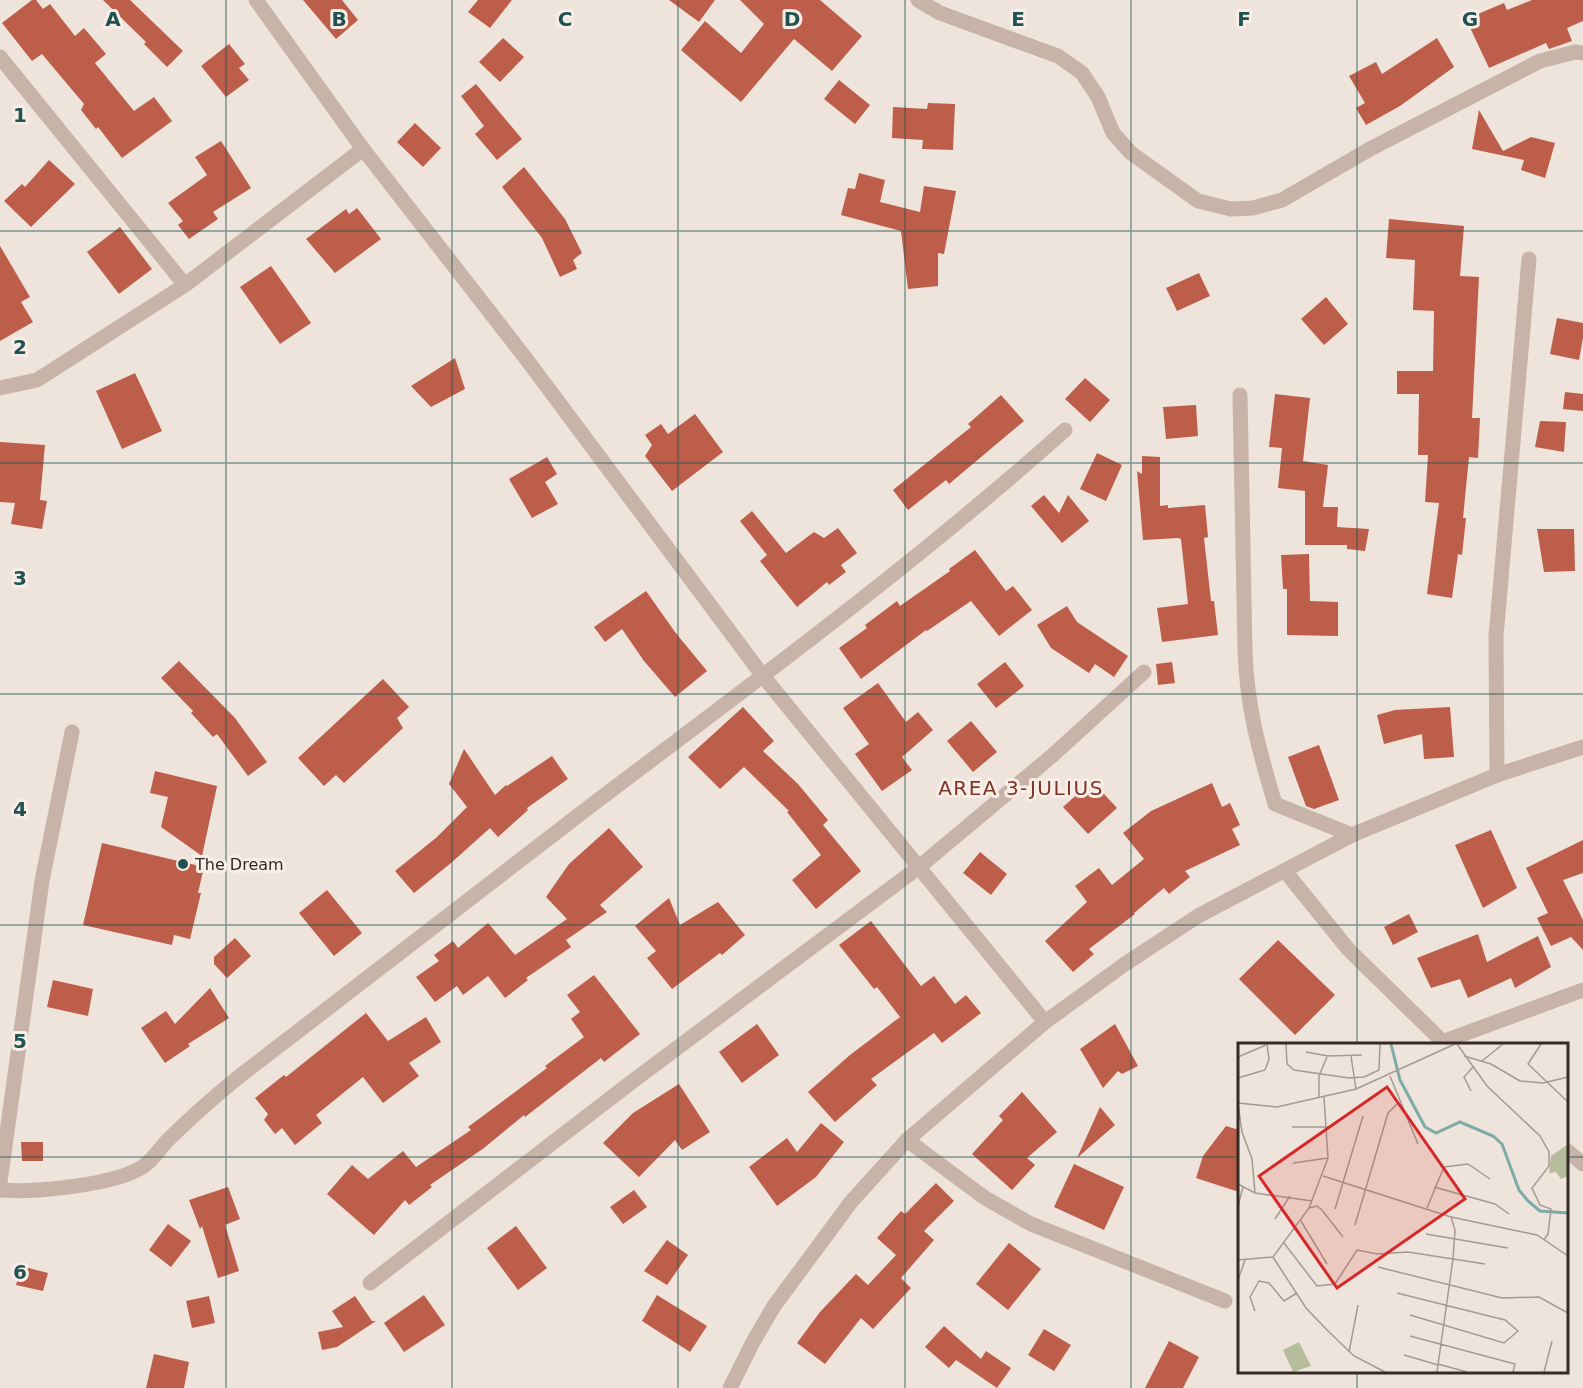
<svg xmlns="http://www.w3.org/2000/svg" width="1583" height="1388" font-family="'DejaVu Sans',sans-serif">
<style>
.building{fill:#bd5e4b}
.lines{fill:none;stroke-linecap:round;stroke-linejoin:round}
.street{stroke:#c7b3a8;stroke-width:15}
.grid{fill:none;stroke:#205251;stroke-width:1.5;stroke-opacity:0.55}
.poi-dot{fill:#205251;stroke:#f8eee7;stroke-width:2}
.labels{text-anchor:middle;dominant-baseline:central;stroke-width:6;stroke-linejoin:round;paint-order:stroke}
.poi-label{font-size:16px;fill:#342a27;stroke:#f8eee7;text-anchor:start}
.quarter-label{font-size:20px;letter-spacing:1.5px;fill:#7d3426;stroke:#f8eee7}
.inset-river{fill:none;stroke:#7caaa9;stroke-width:3}
.inset-road{fill:none;stroke:#a49a93;stroke-width:1.5}
.view{fill:#d62828;fill-opacity:0.15;stroke:#d62828;stroke-width:3}
.inset-edge{fill:none;stroke:#342a27;stroke-width:3}
.grid-label{font-size:20px;text-anchor:middle;font-weight:bold;fill:#205251;stroke:#f8eee7;stroke-width:6;stroke-linejoin:round;paint-order:stroke}
</style>
<rect width="100%" height="100%" fill="#efe4db"/>
<g class="building">
<polygon points="32,0 36,0 43,9 50,4 75,36 84,28 106,54 95,63 134,111 154,97 172,121 122,158 98,127 96,129 81,110 84,104 42,54 32,61 2,23"/>
<polygon points="103,0 130,0 183,51 167,67 144,44 146,42"/>
<polygon points="303,0 342,0 358,20 336,39"/>
<polygon points="478,0 512,0 490,28 468,12"/>
<polygon points="669,0 715,0 699,22"/>
<polygon points="740,0 820,0 862,36 832,71 794,39 741,102 681,50 705,21 741,53 764,24"/>
<polygon points="1532,0 1583,0 1583,21 1567,28 1572,41 1549,49 1546,43 1489,68 1466,19 1504,3 1507,10"/>
<polygon points="503,38 524,57 500,82 479,62"/>
<polygon points="1437,38 1454,67 1400,106 1366,125 1356,108 1365,103 1349,76 1376,62 1382,74"/>
<polygon points="229,44 245,64 239,68 249,80 226,97 201,66"/>
<polygon points="839,80 870,105 855,124 824,99"/>
<polygon points="476,84 522,139 497,160 475,134 484,126 461,96"/>
<polygon points="928,103 955,104 953,150 922,149 923,140 892,138 893,107 927,109"/>
<polygon points="1479,110 1503,151 1531,137 1555,143 1545,178 1521,170 1524,160 1472,149"/>
<polygon points="415,123 441,148 423,167 397,142"/>
<polygon points="221,141 251,188 213,212 218,219 189,239 178,225 183,221 168,203 207,175 195,157"/>
<polygon points="49,160 75,184 31,227 4,201 22,184 25,187"/>
<polygon points="524,167 565,219 582,253 573,260 577,269 560,277 542,238 502,187"/>
<polygon points="859,173 885,180 880,202 920,212 924,186 956,191 944,254 938,253 938,286 908,289 901,231 841,215 848,188 855,189"/>
<polygon points="357,208 381,239 335,273 306,239 346,209 349,214"/>
<polygon points="1389,219 1464,226 1460,276 1479,277 1472,418 1480,418 1478,458 1469,457 1463,518 1466,518 1462,555 1458,554 1452,598 1427,594 1439,503 1425,502 1428,455 1418,455 1419,394 1397,394 1397,371 1433,371 1434,311 1413,310 1415,260 1386,258"/>
<polygon points="120,227 152,269 119,294 87,252"/>
<polygon points="0,246 30,297 21,302 33,322 0,341"/>
<polygon points="271,266 311,323 280,344 240,287"/>
<polygon points="1199,273 1210,296 1177,311 1166,288"/>
<polygon points="1326,297 1348,324 1324,345 1301,319"/>
<polygon points="1557,318 1583,323 1583,338 1579,360 1550,354"/>
<polygon points="455,358 465,389 431,407 411,386"/>
<polygon points="135,373 162,431 122,449 96,391"/>
<polygon points="1085,378 1110,400 1090,422 1065,399"/>
<polygon points="1565,392 1583,394 1583,411 1563,409"/>
<polygon points="1275,394 1310,398 1303,461 1328,465 1323,507 1338,507 1337,527 1369,529 1365,551 1347,549 1347,545 1305,545 1305,491 1278,488 1282,448 1269,447"/>
<polygon points="1001,395 1024,421 949,484 946,480 908,510 893,490 971,427 968,424"/>
<polygon points="1196,405 1198,436 1166,439 1163,407"/>
<polygon points="695,414 723,452 672,491 645,456 652,445 645,435 661,424 668,434"/>
<polygon points="1540,421 1566,422 1564,452 1535,447"/>
<polygon points="0,442 45,445 40,500 47,501 42,529 11,524 15,503 0,502"/>
<polygon points="1097,453 1122,465 1106,501 1080,489"/>
<polygon points="1142,456 1160,457 1160,506 1168,505 1168,508 1205,505 1208,537 1204,538 1211,601 1214,601 1218,635 1162,642 1157,608 1188,604 1181,539 1178,538 1143,540 1137,471 1142,474"/>
<polygon points="547,457 557,474 545,482 558,504 532,518 509,479"/>
<polygon points="1044,495 1059,513 1068,495 1089,521 1062,543 1031,506"/>
<polygon points="752,511 786,553 814,532 824,538 838,528 857,553 841,565 846,572 829,585 827,582 797,607 760,561 767,555 740,521"/>
<polygon points="1537,529 1574,529 1575,571 1544,572"/>
<polygon points="975,550 1006,591 1013,586 1032,610 999,636 971,601 927,631 926,630 861,679 839,648 867,628 865,625 897,601 900,606 950,571 949,569"/>
<polygon points="1309,554 1310,601 1338,602 1338,636 1287,635 1287,589 1283,589 1281,555"/>
<polygon points="646,591 675,632 707,671 675,697 644,661 622,629 605,642 594,627"/>
<polygon points="1067,606 1077,622 1128,656 1114,677 1095,664 1089,673 1051,648 1037,625"/>
<polygon points="179,661 235,718 267,762 248,776 217,734 213,737 191,713 193,711 161,678"/>
<polygon points="1005,662 1024,686 996,708 977,684"/>
<polygon points="1172,662 1175,683 1158,685 1156,664"/>
<polygon points="383,679 409,707 397,718 403,728 344,783 336,775 324,786 298,758"/>
<polygon points="878,683 906,722 918,712 933,730 902,757 912,770 882,791 855,754 869,744 843,708"/>
<polygon points="743,707 774,741 763,751 798,784 828,820 823,825 861,871 816,909 792,880 821,855 787,812 789,811 744,767 720,789 688,757"/>
<polygon points="1450,707 1454,757 1424,759 1422,734 1384,744 1377,715 1395,710"/>
<polygon points="971,721 997,752 973,772 947,741"/>
<polygon points="1319,745 1339,800 1314,809 1306,806 1288,757"/>
<polygon points="464,749 495,795 506,785 507,786 552,756 568,779 527,808 528,810 498,837 490,828 451,863 414,893 395,871 437,837 467,807 449,784"/>
<polygon points="155,771 217,786 202,856 161,827 168,797 150,793"/>
<polygon points="1092,781 1117,808 1088,834 1063,807"/>
<polygon points="1212,783 1222,807 1230,803 1240,825 1232,829 1240,845 1185,871 1190,877 1169,894 1164,888 1134,913 1135,914 1089,949 1094,954 1073,972 1045,941 1087,902 1075,886 1099,868 1112,885 1144,859 1123,833 1151,811"/>
<polygon points="609,828 643,867 600,905 607,912 566,940 571,947 526,978 528,980 505,998 488,976 463,995 457,986 435,1002 416,977 439,961 434,955 453,941 458,948 488,923 515,955 567,919 546,897 569,864"/>
<polygon points="1491,830 1517,888 1483,908 1455,845"/>
<polygon points="1583,840 1583,873 1563,880 1583,920 1583,950 1571,937 1551,946 1537,918 1548,913 1526,868"/>
<polygon points="102,843 204,867 198,893 201,893 190,939 174,935 172,945 83,925"/>
<polygon points="980,852 1007,874 991,895 963,873"/>
<polygon points="327,890 362,933 334,956 299,913"/>
<polygon points="669,898 680,925 718,902 745,935 722,955 720,953 672,989 647,958 656,951 635,926"/>
<polygon points="1409,914 1418,932 1393,945 1384,927"/>
<polygon points="871,921 921,986 934,976 955,1004 966,995 981,1013 942,1043 934,1033 871,1079 877,1085 835,1122 808,1092 850,1055 900,1017 877,987 874,989 839,945"/>
<polygon points="1478,934 1487,962 1538,936 1551,967 1515,988 1511,978 1468,998 1460,979 1431,988 1417,958"/>
<polygon points="235,938 251,956 227,978 214,964 214,957"/>
<polygon points="1278,940 1335,995 1295,1035 1239,979"/>
<polygon points="594,975 640,1034 604,1062 601,1058 525,1117 524,1115 484,1148 430,1185 432,1187 409,1205 405,1200 374,1235 327,1194 352,1165 368,1179 403,1151 416,1167 471,1130 468,1127 547,1068 545,1066 584,1037 571,1019 580,1012 567,995"/>
<polygon points="53,980 93,989 88,1016 47,1007"/>
<polygon points="210,988 229,1018 188,1044 190,1046 165,1063 141,1028 166,1011 175,1024"/>
<polygon points="366,1013 388,1041 426,1017 441,1042 409,1063 419,1076 383,1103 363,1077 316,1115 322,1123 295,1145 282,1128 275,1134 264,1120 268,1114 255,1098 284,1075 286,1077"/>
<polygon points="757,1024 779,1055 742,1083 719,1052"/>
<polygon points="1115,1024 1138,1066 1122,1074 1118,1071 1103,1088 1080,1049"/>
<polygon points="679,1084 710,1132 682,1150 675,1140 639,1177 603,1143 633,1113"/>
<polygon points="1022,1092 1057,1132 1027,1158 1035,1165 1012,1190 972,1154 1003,1120 999,1116"/>
<polygon points="1100,1107 1115,1125 1077,1158"/>
<polygon points="821,1123 844,1142 816,1177 777,1206 749,1167 787,1138 797,1152"/>
<polygon points="1226,1126 1239,1130 1239,1192 1196,1178 1203,1156"/>
<polygon points="21,1142 43,1142 43,1161 22,1161"/>
<polygon points="1074,1164 1124,1187 1104,1230 1054,1207"/>
<polygon points="936,1183 954,1201 924,1231 934,1240 901,1278 911,1288 873,1329 861,1318 825,1364 797,1343 820,1312 856,1274 868,1285 896,1255 877,1238 901,1211 905,1214"/>
<polygon points="228,1187 240,1219 225,1225 239,1271 218,1278 202,1226 200,1229 189,1200"/>
<polygon points="634,1190 647,1207 623,1224 610,1207"/>
<polygon points="168,1224 191,1241 171,1267 149,1250"/>
<polygon points="516,1226 547,1268 518,1290 487,1248"/>
<polygon points="667,1240 688,1255 667,1285 644,1271"/>
<polygon points="1009,1243 1041,1269 1008,1310 976,1284"/>
<polygon points="21,1266 48,1273 43,1291 16,1285"/>
<polygon points="424,1295 445,1325 404,1352 384,1323"/>
<polygon points="657,1295 707,1326 690,1352 642,1321"/>
<polygon points="209,1296 215,1323 192,1328 186,1301"/>
<polygon points="355,1296 372,1321 376,1321 337,1347 322,1350 318,1332 343,1327 332,1311"/>
<polygon points="944,1326 981,1359 986,1351 1011,1368 997,1388 956,1360 949,1368 925,1347"/>
<polygon points="1044,1329 1071,1345 1054,1371 1028,1355"/>
<polygon points="1169,1341 1199,1357 1183,1388 1145,1388"/>
<polygon points="154,1354 189,1362 184,1388 146,1388"/>
</g>
<g class="lines">
<g class="street">
<polyline points="256,0 363,149 524,356 763,676 1045,1022"/>
<polyline points="918,0 940,13 1058,56 1082,73 1098,97 1113,133 1131,153 1198,201 1231,209 1253,208 1282,200 1370,149 1540,61 1575,52 1583,53"/>
<polyline points="0,57 185,285"/>
<polyline points="0,388 37,380 185,285 363,149"/>
<path d="M 1240,395 L 1245,651 C 1247,708 1259,750 1275,804 L 1352,835"/>
<polyline points="1497,775 1496,636 1529,259"/>
<polyline points="1285,871 1348,949 1445,1044"/>
<polyline points="1442,1042 1583,990"/>
<polyline points="907,1140 985,1198 1031,1224 1225,1301"/>
<polyline points="1566,1150 1583,1164"/>
<polyline points="0,1182 42,881 72,732"/>
<path d="M 0,1190 C 34,1193 110,1185 139,1169 C 151,1163 159,1149 168,1140 C 190,1118 213,1098 236,1079 C 356,986 476,893 597,801 C 756,681 916,563 1065,430"/>
<polyline points="370,1283 633,1081 919,867 1053,755 1144,672"/>
<polyline points="730,1388 753,1342 774,1306 851,1202 907,1140 1045,1022 1125,964 1198,916 1352,835 1497,775 1583,747"/>
</g>
</g>
<path class="grid" d="M 226,0 L 226,1388M 452,0 L 452,1388M 678,0 L 678,1388M 905,0 L 905,1388M 1131,0 L 1131,1388M 1357,0 L 1357,1044M 0,231 L 1583,231M 0,463 L 1583,463M 0,694 L 1583,694M 0,925 L 1583,925M 0,1157 L 1240,1157M 1566,1157 L 1583,1157M 1357,1372 L 1357,1388"/>
<circle class="poi-dot" cx="183" cy="864" r="6"/>
<g class="labels">
<g class="poi-label">
<text x="195" y="864">The Dream</text>
</g>
<g class="quarter-label">
<text x="1021" y="788">AREA 3-JULIUS</text>
</g>
</g>
<g transform="translate(1238 1043)">
<rect width="330" height="330" fill="#efe4db"/>
<path d="M 330,101 L 330,133 L 323,136 L 318,129 L 311,130 L 313,113 ZM 61,299 L 73,323 L 55,329 L 45,307 Z" fill="#b5bd9c"/>
<path class="inset-river" d="M 153,1 L 162,37 L 187,84 L 198,90 L 222,79 L 255,93 L 264,101 L 281,147 L 290,158 L 302,168 L 330,170"/>
<path class="inset-road" d="M 48,1 L 49,21 L 56,27 L 111,35 L 126,34 L 141,27 L 142,1M 219,1 L 249,43 L 302,93 L 311,109 L 311,123 L 294,145 L 302,162 L 313,166 L 310,191 L 306,197M 303,1 L 290,21 L 330,59M 68,9 L 90,13 L 124,12M 113,13 L 118,46M 226,13 L 253,21 L 282,38 L 305,40 L 330,34M 0,14 L 28,2M 244,18 L 265,1M 152,33 L 180,101M 0,35 L 27,27 L 31,16 L 29,1M 233,48 L 226,34 L 235,24M 81,55 L 81,33 L 89,14M 0,60 L 39,64 L 118,46 L 217,1M 0,61 L 4,89 L 14,116 L 17,150M 54,84 L 90,84M 55,120 L 90,115M 85,133 L 213,174 L 299,192 L 330,213M 0,141 L 17,150 L 74,158M 196,144 L 257,161 L 271,171M 0,163 L 5,144M 71,165 L 79,163 L 84,167 L 105,194M 189,165 L 206,124 L 230,121 L 252,136M 97,166 L 125,73M 37,176 L 52,153M 63,178 L 89,221M 117,182 L 150,70 L 160,60M 188,191 L 270,205M 46,200 L 79,243 L 97,241 L 119,207 L 139,211 L 170,209 L 247,221M 35,214 L 68,265 L 89,287 L 116,313 L 147,329M 0,217 L 35,214 L 71,165 L 90,115 L 86,54M 140,224 L 264,255 L 301,254 L 330,270M 0,237 L 7,217M 159,250 L 267,277 L 280,288 L 266,300 L 172,272M 17,268 L 12,254 L 21,238 L 31,240 L 46,258 L 59,250M 172,293 L 277,321 L 275,329M 111,309 L 120,262M 166,312 L 200,322M 200,321 L 229,329M 199,329 L 215,216 L 217,187 L 213,174M 306,329 L 314,298"/>
<path class="view" d="M 149,44 L 227,156 L 99,245 L 21,133 Z"/>
<rect width="330" height="330" class="inset-edge"/>
</g>
<g class="grid-label">
<text x="113" y="26">A</text>
<text x="339" y="26">B</text>
<text x="565" y="26">C</text>
<text x="792" y="26">D</text>
<text x="1018" y="26">E</text>
<text x="1244" y="26">F</text>
<text x="1470" y="26">G</text>
<text x="20" y="122">1</text>
<text x="20" y="354">2</text>
<text x="20" y="585">3</text>
<text x="20" y="816">4</text>
<text x="20" y="1048">5</text>
<text x="20" y="1279">6</text>
</g>
</svg>
